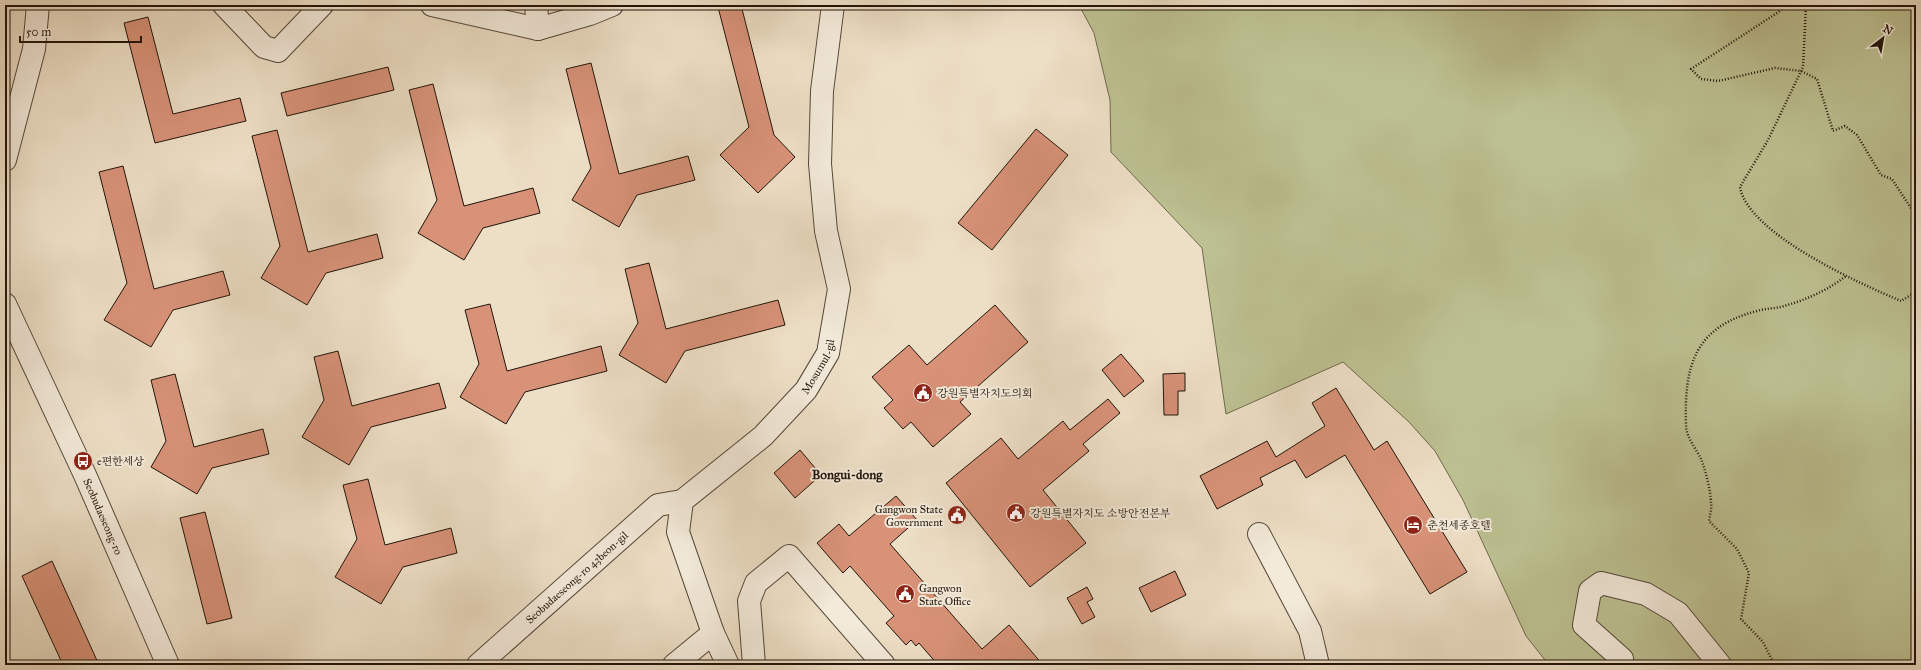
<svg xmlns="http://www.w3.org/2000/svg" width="1921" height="670" font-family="'IM FELL Great Primer','Noto Serif KR',serif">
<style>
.green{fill:#bdc192;stroke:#6f6a4e}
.building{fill:#d89278;stroke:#21140a}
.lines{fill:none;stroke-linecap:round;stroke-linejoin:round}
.minor-casing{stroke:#544739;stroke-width:24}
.path{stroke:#21140a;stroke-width:2.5;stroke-dasharray:1 2;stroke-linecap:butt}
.minor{stroke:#f3eada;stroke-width:22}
.labels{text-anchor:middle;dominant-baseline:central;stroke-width:4;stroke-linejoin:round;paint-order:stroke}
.street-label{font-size:11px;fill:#21140a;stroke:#f3eada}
.poi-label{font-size:11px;fill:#21140a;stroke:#f3eada;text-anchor:start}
.quarter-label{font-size:13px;font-weight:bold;fill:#21140a;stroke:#f3eada}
</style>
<rect width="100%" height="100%" fill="#eddfc6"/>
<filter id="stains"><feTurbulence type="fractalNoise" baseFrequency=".005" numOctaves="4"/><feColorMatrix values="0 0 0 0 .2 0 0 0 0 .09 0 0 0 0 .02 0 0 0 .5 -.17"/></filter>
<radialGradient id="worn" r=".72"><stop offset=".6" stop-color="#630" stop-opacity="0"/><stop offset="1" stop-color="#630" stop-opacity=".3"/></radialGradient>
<polygon class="green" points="1079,5 1916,5 1916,665 1549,665 1526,636 1463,500 1435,451 1409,422 1343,362 1226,414 1202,248 1111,152 1110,100 1094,33"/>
<g class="building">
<polygon points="728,5 741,5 774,135 795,157 758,193 720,155 749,127 718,7"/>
<polygon points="148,17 173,114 240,98 246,121 155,143 124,23"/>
<polygon points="591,63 619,174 688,156 695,180 637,195 619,227 572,200 591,168 566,69"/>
<polygon points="388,67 394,90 287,116 281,93"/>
<polygon points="433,84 464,206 533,188 540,213 483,228 464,260 418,233 437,200 409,90"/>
<polygon points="1036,129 1068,155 992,250 958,223"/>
<polygon points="277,130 308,252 377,234 383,258 326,273 307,305 261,278 280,246 252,136"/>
<polygon points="123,166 154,289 223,271 230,295 173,310 151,347 104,320 127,283 99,172"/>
<polygon points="649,263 666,329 778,300 785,325 685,351 666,383 619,355 638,323 625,269"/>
<polygon points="490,304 507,371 601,346 607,371 525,392 506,424 460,397 479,364 465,310"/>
<polygon points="995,305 1028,342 960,402 971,414 933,447 911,422 903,429 884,408 893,400 872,377 909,345 927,365"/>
<polygon points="338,351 352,406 439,383 446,408 371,427 349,465 302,437 324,400 314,357"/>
<polygon points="1121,354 1144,381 1124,397 1102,370"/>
<polygon points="1185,373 1185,391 1178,391 1178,415 1164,415 1163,374"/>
<polygon points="175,374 194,447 263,429 269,454 212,468 197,494 151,467 166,441 151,380"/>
<polygon points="1336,388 1374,450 1387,441 1467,572 1430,594 1345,455 1306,478 1295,460 1260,478 1263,485 1217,509 1200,476 1267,441 1276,457 1325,426 1312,403"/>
<polygon points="1108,399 1120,413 1083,444 1089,451 1043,490 1086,543 1030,587 946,483 1001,438 1018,459 1063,421 1070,430"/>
<polygon points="800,450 821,475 795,498 774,473"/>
<polygon points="368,479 385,545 451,528 457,553 403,567 381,604 335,577 357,539 343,485"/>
<polygon points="896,496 917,520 890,544 982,649 1009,625 1043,665 938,665 919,643 916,646 911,640 906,645 886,623 894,616 850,566 843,573 817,543 839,524 849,536"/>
<polygon points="205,512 232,618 207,624 180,518"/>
<polygon points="52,561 99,665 63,665 22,576"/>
<polygon points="1175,571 1186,595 1151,612 1139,588"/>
<polygon points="1087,587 1093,599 1087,602 1095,617 1082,624 1067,598"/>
</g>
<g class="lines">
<g class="minor-casing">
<g id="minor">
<polyline points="224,5 264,47 278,51 322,5"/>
<polyline points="432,5 538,29 590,14 612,5"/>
<polyline points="536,5 538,29"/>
<polyline points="5,160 34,49 38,5"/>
<path id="s1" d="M 5,304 L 85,475 L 168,665"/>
<polyline points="1259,534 1310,631 1318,665"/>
<path id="s2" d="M 478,665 L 658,505 L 682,501"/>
<polyline points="674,665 713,633"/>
<path id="s3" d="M 728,665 L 713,633 L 678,532 L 682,501 L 763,436 L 806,390 L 828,353 L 839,289 L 826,231 L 820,164 L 822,91 L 833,5"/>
<polyline points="754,665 749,601 756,583 789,556 884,665"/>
<polyline points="1622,665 1622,659 1584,625 1590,591 1601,583 1646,594 1678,613 1720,665"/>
</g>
</g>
<g class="path">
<polyline points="1786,5 1780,11 1691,69 1701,79 1718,81 1775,68 1801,71 1817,79 1833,131 1845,126 1857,135 1881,175 1892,179 1916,216"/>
<path d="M 1806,5 L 1803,67 L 1768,140 L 1740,187 C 1748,234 1861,284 1901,301 L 1916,292"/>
<path d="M 1772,665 L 1773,662 L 1763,642 L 1741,619 L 1749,573 L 1737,549 L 1709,521 C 1710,515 1712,508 1711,503 C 1711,492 1705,468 1701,459 C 1696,449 1686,436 1686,426 C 1684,366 1694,327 1757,311 C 1766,308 1775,309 1784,306 C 1806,300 1828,290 1846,276"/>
</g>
<use href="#minor" class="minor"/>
</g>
<defs>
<g id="civic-disc" transform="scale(1)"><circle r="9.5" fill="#8f2418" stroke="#f3eada"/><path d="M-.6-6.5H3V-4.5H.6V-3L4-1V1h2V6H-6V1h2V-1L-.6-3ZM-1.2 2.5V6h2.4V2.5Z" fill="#fff"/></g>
<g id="bus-disc" transform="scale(1)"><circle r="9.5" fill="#8f2418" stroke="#f3eada"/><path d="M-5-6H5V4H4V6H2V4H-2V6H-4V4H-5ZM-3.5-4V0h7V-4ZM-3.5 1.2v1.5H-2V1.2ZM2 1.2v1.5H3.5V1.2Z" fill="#fff"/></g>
<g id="hotel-disc" transform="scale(1)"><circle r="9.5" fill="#8f2418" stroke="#f3eada"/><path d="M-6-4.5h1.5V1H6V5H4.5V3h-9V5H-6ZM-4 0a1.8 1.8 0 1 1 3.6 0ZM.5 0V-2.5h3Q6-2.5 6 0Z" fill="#fff"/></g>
</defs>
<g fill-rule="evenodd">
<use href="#civic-disc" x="923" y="393"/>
<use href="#bus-disc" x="83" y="461"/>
<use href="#civic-disc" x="1016" y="513"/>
<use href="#civic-disc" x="957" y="515"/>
<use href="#hotel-disc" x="1413" y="525"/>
<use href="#civic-disc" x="905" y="594"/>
</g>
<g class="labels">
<g class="street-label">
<text stroke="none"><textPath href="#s3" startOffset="367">Mosumul-gil</textPath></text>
<text stroke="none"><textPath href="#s1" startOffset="234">Seobudaeseong-ro</textPath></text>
<text stroke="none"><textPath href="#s2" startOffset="132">Seobudaeseong-ro 43beon-gil</textPath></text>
</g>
<g class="poi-label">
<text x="937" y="393">강원특별자치도의회</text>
<text x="97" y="461">e편한세상</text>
<text x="943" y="509" text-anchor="end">Gangwon State<tspan x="943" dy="13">Government</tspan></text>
<text x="1030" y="513">강원특별자치도 소방안전본부</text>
<text x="1427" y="525">춘천세종호텔</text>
<text x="919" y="588">Gangwon<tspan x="919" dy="13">State Office</tspan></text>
</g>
<g class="quarter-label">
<text x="847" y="475">Bongui-dong</text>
</g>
</g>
<rect width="1921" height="670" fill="none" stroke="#eddfc6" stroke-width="20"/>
<rect x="6" y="6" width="1909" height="658" fill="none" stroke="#21140a" stroke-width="2"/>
<rect x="10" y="10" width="1901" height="650" fill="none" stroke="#21140a"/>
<g transform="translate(1883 38) rotate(31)" stroke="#f3eada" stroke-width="3" paint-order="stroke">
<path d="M0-3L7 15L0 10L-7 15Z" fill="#21140a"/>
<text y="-6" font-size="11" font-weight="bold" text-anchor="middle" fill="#21140a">N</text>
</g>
<path d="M20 36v6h121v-6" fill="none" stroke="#21140a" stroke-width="2"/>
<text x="26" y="36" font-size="12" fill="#21140a" stroke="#f3eada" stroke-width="3" paint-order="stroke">50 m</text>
<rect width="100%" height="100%" filter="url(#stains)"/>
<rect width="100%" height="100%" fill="url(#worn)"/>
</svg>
